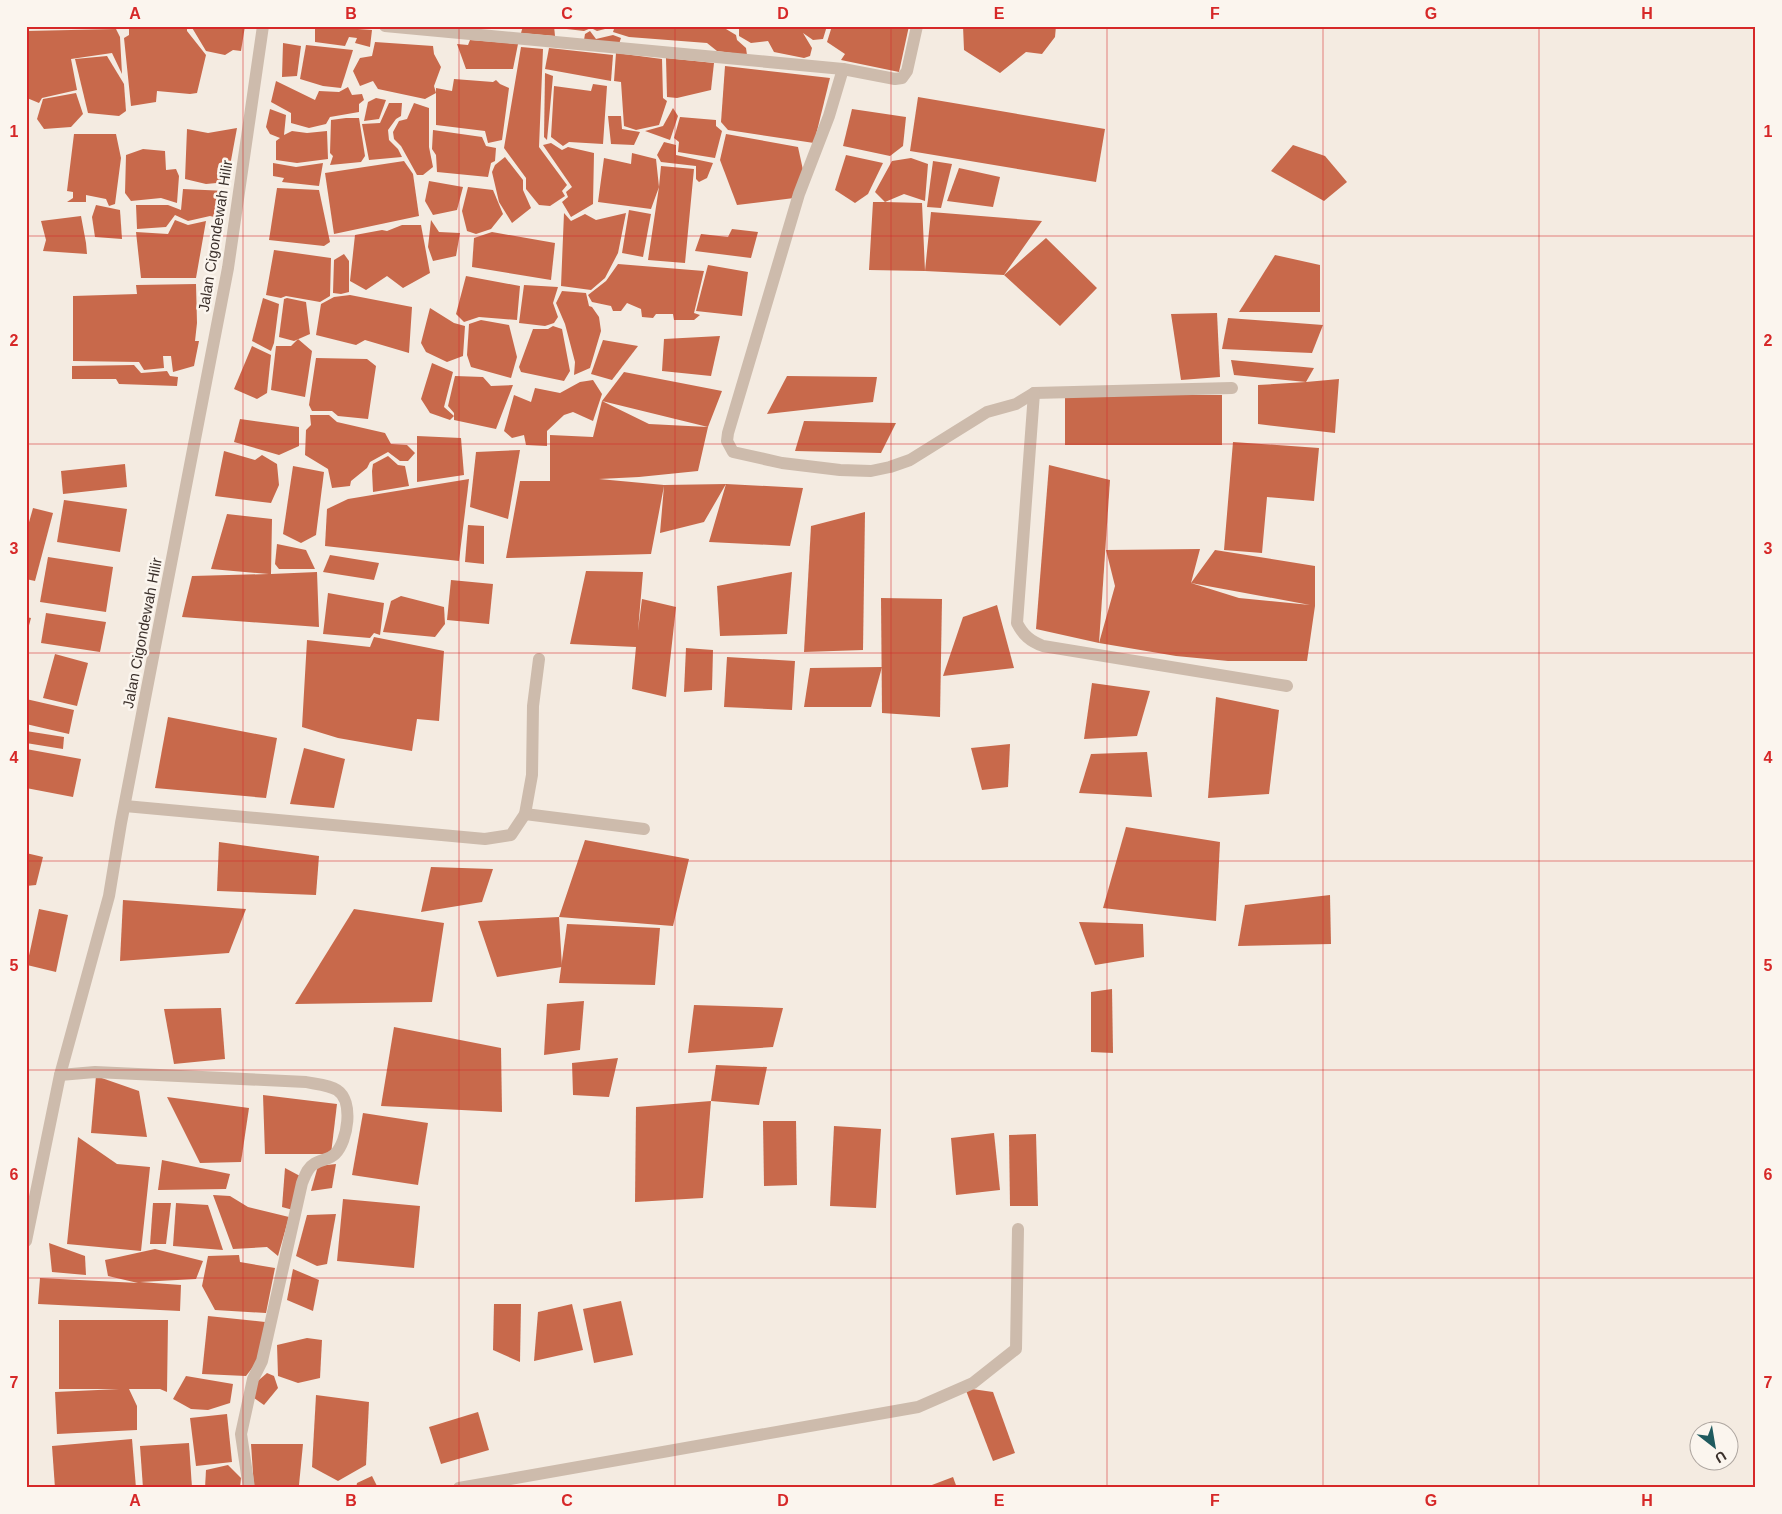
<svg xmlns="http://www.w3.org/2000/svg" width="1782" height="1514" font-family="Helvetica,sans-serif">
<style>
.building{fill:#c8694b;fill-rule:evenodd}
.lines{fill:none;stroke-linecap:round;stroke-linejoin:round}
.service{stroke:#cdbbac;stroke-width:12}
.minor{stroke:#cdbbac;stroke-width:12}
.tertiary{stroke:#cdbbac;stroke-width:12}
.grid{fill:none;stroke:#d62828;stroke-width:1;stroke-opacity:0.55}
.labels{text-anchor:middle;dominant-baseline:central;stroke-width:5;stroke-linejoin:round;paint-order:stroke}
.street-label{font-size:15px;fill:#3b302b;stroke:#fbf5ee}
.neatline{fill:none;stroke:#d62828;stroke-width:2}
.grid-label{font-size:16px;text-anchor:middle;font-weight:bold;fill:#d62828}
</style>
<rect width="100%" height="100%" fill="#f4ebe1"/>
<g class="building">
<polygon points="129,26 187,26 187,31 206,55 197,93 190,94 157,91 156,102 131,106 124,38 129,35"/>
<polygon points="191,26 245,26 241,51 233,50 225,55 206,51"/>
<polygon points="315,26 372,30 370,47 355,43 357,38 349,37 345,46 315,42"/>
<polygon points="468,26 494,26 494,28 472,29"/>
<polygon points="523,26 554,26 555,36 521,33"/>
<polygon points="558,26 609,26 609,28 597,31 591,28 584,31 558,28"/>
<polygon points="615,26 721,26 736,35 737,40 746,48 747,55 717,51 707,43 629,37 613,32"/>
<polygon points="739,26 827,26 823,39 813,40 803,33 812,48 810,56 804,58 774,52 768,41 751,43 739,36"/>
<polygon points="832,26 909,26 899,72 841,60 845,54 827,42"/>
<polygon points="963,26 1056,26 1055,37 1042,54 1026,52 1000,73 964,50"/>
<polygon points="116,29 120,37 122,74 112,53 71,59 77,90 42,98 39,103 27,98 26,31"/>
<polygon points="590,31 596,39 613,35 621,38 619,44 584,40 585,34"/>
<polygon points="470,40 518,44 513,69 466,69 457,44 468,45"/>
<polygon points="375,42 433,46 434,54 441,67 434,86 436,93 425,99 378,89 373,81 360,86 353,71 360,58 372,56"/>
<polygon points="283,43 301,46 297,76 282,77"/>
<polygon points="306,45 353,50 341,88 323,86 300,79"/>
<polygon points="521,47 543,49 539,147 567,185 562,191 565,196 550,206 539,205 526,189 526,178 504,148"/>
<polygon points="549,48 613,55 611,81 545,69"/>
<polygon points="616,53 662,59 663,98 667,101 659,125 636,130 624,126 621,82 614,81"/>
<polygon points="107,56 124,84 126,111 119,116 88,113 75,59"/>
<polygon points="666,58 714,63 711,90 677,98 667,97"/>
<polygon points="725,66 830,78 814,143 728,130 721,122"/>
<polygon points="545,73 553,76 547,140 544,137"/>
<polygon points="454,79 493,82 496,80 500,84 509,88 502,140 488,143 485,131 436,125 436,88 452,91"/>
<polygon points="276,81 315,100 319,91 339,92 348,87 352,95 362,94 364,100 359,104 359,112 330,117 326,124 309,128 291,123 291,113 271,102"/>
<polygon points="593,84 607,86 603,144 569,142 563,146 551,137 554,86 591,91"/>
<polygon points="76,93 83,114 71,127 44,129 37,119 43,99"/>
<polygon points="918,97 1105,129 1096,182 910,151"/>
<polygon points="376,98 386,100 379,119 364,121 368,102"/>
<polygon points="389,103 402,103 401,116 396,119 388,130 389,140 398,149 402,157 369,160 362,124 380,123"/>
<polygon points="414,103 429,108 429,147 433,167 423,175 417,175 401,146 394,139 393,132 399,121 407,119"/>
<polygon points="673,108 678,116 670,140 645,131 663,126"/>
<polygon points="270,109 286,115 284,135 292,131 307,133 327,131 328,159 297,163 276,160 276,141 280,138 270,134 266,127"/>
<polygon points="852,109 906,117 903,146 890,156 843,146"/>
<polygon points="608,116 621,116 622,129 640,132 634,145 611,144"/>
<polygon points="680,117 716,120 716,126 722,131 715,158 678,152 679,142 674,138"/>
<polygon points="346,118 359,118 365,156 361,162 330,165 333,156 330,153 331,120"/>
<polygon points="237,128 227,182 206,184 185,179 187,129 208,133"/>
<polygon points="433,130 482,137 486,146 496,148 495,161 491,163 488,177 437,172 436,155 432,149"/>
<polygon points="74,134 116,134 121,158 115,204 109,206 106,199 86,195 86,202 67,202 73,198 73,192 67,191"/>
<polygon points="726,134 798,147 803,170 794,198 737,205 720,160"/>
<polygon points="664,142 676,145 676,155 713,163 707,178 699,182 696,179 696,166 661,162 657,155"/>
<polygon points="551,143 562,150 568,147 594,153 593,204 571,217 562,202 568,197 566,192 572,187 543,145"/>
<polygon points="1293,145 1325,156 1347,182 1324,201 1271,171"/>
<polygon points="143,149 165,151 166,170 176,169 179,176 177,203 161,198 131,201 125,193 126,155"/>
<polygon points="632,153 656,159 659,187 661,166 694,169 685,263 648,260 659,187 651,209 598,202 604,158 631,164"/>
<polygon points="846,155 883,163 868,194 855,203 835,190"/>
<polygon points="505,157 523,180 523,190 531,208 512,223 499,202 492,172 495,165"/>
<polygon points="911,158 928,164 925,201 904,194 885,202 922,203 925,271 869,270 873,202 885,202 875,192 892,161"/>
<polygon points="404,161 413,174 419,216 334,234 325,173"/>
<polygon points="933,161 952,164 941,208 927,207"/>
<polygon points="273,163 296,167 323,163 319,186 282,182 284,178 273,176"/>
<polygon points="959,168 1000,177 993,207 947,201"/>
<polygon points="429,181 463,187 457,210 433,215 425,201"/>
<polygon points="468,187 493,190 503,214 491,229 476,234 467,231 462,211"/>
<polygon points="277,188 319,190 330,242 324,246 269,240"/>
<polygon points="183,189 227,191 224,215 219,218 210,216 188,221 175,215 166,227 137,229 136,205 168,205 181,210"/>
<polygon points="96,205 120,210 122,239 95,237 92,217"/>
<polygon points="629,210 651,214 643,257 622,253"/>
<polygon points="931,212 1042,221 1004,275 1046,238 1097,288 1060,326 1004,275 925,271"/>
<polygon points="564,213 571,221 585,214 596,220 626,213 618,253 605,278 591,290 561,286"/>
<polygon points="81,216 86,243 87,254 43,251 46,240 41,221"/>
<polygon points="175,220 188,225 206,221 196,278 141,278 136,232 168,234"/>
<polygon points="431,220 439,232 460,233 456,256 433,261 428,247"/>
<polygon points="402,225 421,225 430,273 403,288 387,276 366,290 350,281 355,235 382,230 387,231"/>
<polygon points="732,229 758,232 751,258 695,251 701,234 728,237"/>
<polygon points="492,232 555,243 551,280 472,267 474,238"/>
<polygon points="274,250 331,258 330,296 320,302 286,296 281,298 266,295"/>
<polygon points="344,254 349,261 349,292 341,294 333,293 334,260"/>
<polygon points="1275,255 1320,265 1320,312 1239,312"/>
<polygon points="618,264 704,271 694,313 700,315 694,320 674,320 673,314 656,314 653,318 642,317 641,309 627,303 621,311 613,311 611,306 592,302 588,295 606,281"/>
<polygon points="708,265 748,272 742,316 696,311"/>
<polygon points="466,276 520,286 517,320 479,317 464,322 456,314"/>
<polygon points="196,284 197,323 195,341 199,341 194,366 173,372 171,356 163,356 164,368 144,370 139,362 73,361 73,296 137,294 136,285"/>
<polygon points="524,285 558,287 553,303 558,317 554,323 545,326 519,323"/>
<polygon points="562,291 586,293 589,306 592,307 599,317 601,331 590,368 574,375 575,362 565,324 556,303"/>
<polygon points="350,295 412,307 409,353 365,340 356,345 316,335 321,304 334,297"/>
<polygon points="263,298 279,304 274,343 271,351 252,341"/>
<polygon points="287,298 306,302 310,334 294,341 279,337 284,299"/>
<polygon points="430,308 454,323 465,326 463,356 447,362 426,352 421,343"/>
<polygon points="1217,313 1220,377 1181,380 1171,314"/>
<polygon points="1228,318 1323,325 1312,353 1222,349"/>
<polygon points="481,320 509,325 517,357 511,378 471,367 467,355 469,324"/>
<polygon points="553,326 562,329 570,371 564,381 521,372 519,367 533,329 548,329"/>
<polygon points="720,336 711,376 662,371 664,339"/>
<polygon points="298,339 312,351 305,397 271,390 276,346 291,346"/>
<polygon points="603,340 638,346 612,380 591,374"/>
<polygon points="252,346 271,355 267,393 257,399 234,389"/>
<polygon points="316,358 367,359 376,366 368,419 338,416 332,411 312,411 309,405"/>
<polygon points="1231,360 1314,368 1306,382 1339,379 1335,433 1258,424 1258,385 1306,382 1234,375"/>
<polygon points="432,363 453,372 444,407 454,416 454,413 448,406 455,376 483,377 491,386 513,385 496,429 454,420 454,416 450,420 430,413 421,399"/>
<polygon points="134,365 141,373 167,371 170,376 178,377 177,386 119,384 116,379 72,379 72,366"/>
<polygon points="624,372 722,391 708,427 602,401 649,424 708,427 698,471 639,477 599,479 664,485 726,484 803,488 790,546 709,542 726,484 704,522 660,533 664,486 651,554 506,558 520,481 550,481 550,435 593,437 602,401"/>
<polygon points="787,376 877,377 873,402 767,414"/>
<polygon points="593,380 602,394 593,421 573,412 564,415 547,431 547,446 526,445 524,435 512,438 504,431 514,395 531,402 535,388 560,393 580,382"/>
<rect x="1065" y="395" width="157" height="50"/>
<polygon points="310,415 329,415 337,422 385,433 391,444 407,445 415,453 408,461 400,461 388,452 370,462 367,468 351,481 350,486 332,488 328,469 305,455 306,430 311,425"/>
<polygon points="240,419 299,427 299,446 279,455 234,442"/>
<polygon points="804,421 896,423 881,453 795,451"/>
<polygon points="417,436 461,438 464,475 417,482"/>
<polygon points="1233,442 1319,448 1314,501 1267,497 1262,553 1224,550"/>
<polygon points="520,450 508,519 470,507 476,452"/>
<polygon points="224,451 255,460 262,455 277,464 279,485 271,503 215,496"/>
<polygon points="388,456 398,465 405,466 409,486 373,492 372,471 373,464"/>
<polygon points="125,464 127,487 63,494 61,471"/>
<polygon points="1049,465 1110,480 1099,643 1036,629"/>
<polygon points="293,466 324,472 316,535 301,543 283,534"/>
<polygon points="469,479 459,561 325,546 327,509 348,499"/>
<polygon points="64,500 127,509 120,552 57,542"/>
<polygon points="33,508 53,513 35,581 26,579 26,533"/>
<polygon points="865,512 863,650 804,652 811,526"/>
<polygon points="227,514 272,519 271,574 317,572 319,627 182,617 192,576 269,574 211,569"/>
<polygon points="468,525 484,526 484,564 465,562"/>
<polygon points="277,544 306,550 315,569 279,569 275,564"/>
<path d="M 1200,549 L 1191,583 L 1215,550 L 1315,566 L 1315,606 L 1307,661 L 1228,661 L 1176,656 L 1099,643 L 1115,586 L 1106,550 ZM 1191,583 L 1310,605 L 1239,598 Z"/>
<polygon points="330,555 379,563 374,580 323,572"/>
<polygon points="48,557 113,567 106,612 40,602"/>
<polygon points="586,571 643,572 638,631 642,599 676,607 666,697 632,689 636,647 570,644"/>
<polygon points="792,572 787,634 720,636 717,586"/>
<polygon points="451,580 493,584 489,624 447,620"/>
<polygon points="328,593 384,603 380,635 374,633 370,638 323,634"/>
<polygon points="401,596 444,607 445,624 435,637 383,632 391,601"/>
<polygon points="881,598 942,599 940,717 882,713"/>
<polygon points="997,605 1014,668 943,676 963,617"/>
<polygon points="46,613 106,622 100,652 41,643"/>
<polygon points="26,617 31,618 27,633 26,633"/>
<polygon points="374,637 444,651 439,721 417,719 412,751 338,738 302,727 307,640 370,647"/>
<polygon points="686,648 713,650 712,690 684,692"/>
<polygon points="55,654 88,663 77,706 43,698"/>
<polygon points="727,657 795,661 792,710 724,707"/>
<polygon points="882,667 871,707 804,707 810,668"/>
<polygon points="1092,683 1150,691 1137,736 1084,739"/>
<polygon points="1216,697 1279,710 1269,794 1208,798"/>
<polygon points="26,699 74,710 69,734 26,724"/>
<polygon points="168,717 277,738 266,798 155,788"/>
<polygon points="26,731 64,737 63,749 26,743"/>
<polygon points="1010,744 1008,787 982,790 971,748"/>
<polygon points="304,748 345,759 334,808 290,804"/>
<polygon points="26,749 81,759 73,797 26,788"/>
<polygon points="1147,752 1152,797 1079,793 1091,754"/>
<polygon points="1126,827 1220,842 1216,921 1103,908"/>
<polygon points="585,840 689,859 673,926 559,917 562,967 497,977 478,921 559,917"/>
<polygon points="219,842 319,856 316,895 217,891"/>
<polygon points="26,853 43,857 36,885 26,886"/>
<polygon points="431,867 493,869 482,902 421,912"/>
<polygon points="1330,895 1331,944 1238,946 1245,905"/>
<polygon points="123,900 246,909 229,953 120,961"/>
<polygon points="39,909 68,915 56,972 27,965"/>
<polygon points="354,909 444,923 432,1002 295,1004"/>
<polygon points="1079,922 1143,924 1144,957 1095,965"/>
<polygon points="567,924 660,928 655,985 559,983"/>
<polygon points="1112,989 1113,1053 1091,1052 1091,992"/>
<polygon points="584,1001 580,1050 544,1055 547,1004"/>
<polygon points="694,1005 783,1008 773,1047 688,1053"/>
<polygon points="221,1008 225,1059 174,1064 164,1009"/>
<polygon points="394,1027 501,1048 502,1112 381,1106"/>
<polygon points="618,1058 609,1097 573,1095 572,1063"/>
<polygon points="716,1065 767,1067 759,1105 711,1101"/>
<polygon points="96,1076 139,1091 147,1137 91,1133"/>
<polygon points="263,1095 337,1104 331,1154 265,1154"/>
<polygon points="167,1097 249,1108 241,1162 200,1163"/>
<polygon points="711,1101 703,1198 635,1202 636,1107"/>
<polygon points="363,1113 428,1123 418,1185 352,1175"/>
<polygon points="763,1121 796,1121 797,1185 764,1186"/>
<polygon points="834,1126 881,1129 876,1208 830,1206"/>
<polygon points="994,1133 1000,1190 956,1195 951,1138"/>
<polygon points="1036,1134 1038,1206 1010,1206 1009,1135"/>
<polygon points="78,1137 117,1164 150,1167 141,1251 67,1244"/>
<polygon points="162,1160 230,1174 226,1189 158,1190"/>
<polygon points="336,1164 332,1188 311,1191 318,1166"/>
<polygon points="285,1168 300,1176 293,1210 282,1207"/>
<polygon points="213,1195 230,1196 248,1207 289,1217 278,1256 267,1247 233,1249"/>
<polygon points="343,1199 420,1206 414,1268 337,1261"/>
<polygon points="153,1203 171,1203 166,1244 150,1244"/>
<polygon points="176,1203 208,1205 223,1250 173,1246"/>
<polygon points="336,1214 327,1264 317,1266 296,1256 307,1215"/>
<polygon points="49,1243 85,1256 86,1275 52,1272"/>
<polygon points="155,1249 203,1261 196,1279 140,1282 181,1285 180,1311 38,1304 40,1278 138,1283 108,1276 105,1260"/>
<polygon points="239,1255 240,1262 275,1268 266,1313 215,1310 202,1286 208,1256"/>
<polygon points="293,1269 319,1280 313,1311 287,1300"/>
<polygon points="621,1301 633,1355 594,1363 583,1309"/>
<polygon points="494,1304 521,1304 520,1362 493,1350"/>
<polygon points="572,1304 583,1350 534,1361 538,1312"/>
<polygon points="208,1316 265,1322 259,1359 246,1376 202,1374"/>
<polygon points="59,1320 168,1320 167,1392 160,1389 129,1389 137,1406 137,1430 57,1434 55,1392 119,1389 59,1389"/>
<polygon points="307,1338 322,1340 320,1378 298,1383 278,1376 277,1345"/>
<polygon points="267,1373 274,1376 278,1388 264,1405 254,1398 253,1385"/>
<polygon points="186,1376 233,1384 230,1403 208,1410 191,1409 173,1399"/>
<polygon points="965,1388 993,1392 1015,1453 993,1461"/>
<polygon points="316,1395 369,1402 366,1465 338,1481 312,1467"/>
<polygon points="478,1412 489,1450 441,1464 429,1427"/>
<polygon points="227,1414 232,1462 196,1466 190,1418"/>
<polygon points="132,1439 136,1488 55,1488 52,1446"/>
<polygon points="189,1443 192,1488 143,1488 140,1446"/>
<polygon points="251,1444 303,1444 299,1485 254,1488"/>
<polygon points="228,1465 241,1478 240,1488 205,1488 206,1470"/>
<polygon points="372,1476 378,1488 356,1488 357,1483"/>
<polygon points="953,1477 957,1488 924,1488"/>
</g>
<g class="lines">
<polyline class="service" points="525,814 644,829"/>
<g class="minor">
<polyline points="385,26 843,69 895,79 902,78 907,71 917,26"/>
<polyline points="843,69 829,116 799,194 728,433 727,441 733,452 782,463 840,470 871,471 890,467 910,460 987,412 1016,404 1034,393 1232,388"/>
<path d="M 1034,393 L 1017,623 C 1023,635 1030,641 1043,646 L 1287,686"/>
<polyline points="125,806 485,839 511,835 525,814 532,775 533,706 539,659"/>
<path d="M 60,1075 L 95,1072 L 306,1082 C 315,1084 329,1085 337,1090 C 354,1101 348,1141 335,1154 C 329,1160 321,1159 314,1164 C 307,1168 305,1176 302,1183 L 262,1361 L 253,1379 L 241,1434 L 249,1488"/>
<polyline points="459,1488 918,1407 973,1383 1016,1349 1018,1229"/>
</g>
<polyline class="tertiary" points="26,1241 60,1075 109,896 121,823 228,268 263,26"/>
</g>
<path class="grid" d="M 243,26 L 243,1488M 459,26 L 459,1488M 675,26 L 675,1488M 891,26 L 891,1488M 1107,26 L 1107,1488M 1323,26 L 1323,1488M 1539,26 L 1539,1488M 26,236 L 1756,236M 26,444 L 1756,444M 26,653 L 1756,653M 26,861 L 1756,861M 26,1070 L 1756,1070M 26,1278 L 1756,1278"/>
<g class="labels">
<g class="street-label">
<text transform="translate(215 236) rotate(-81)">Jalan Cigondewah Hilir</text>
<text transform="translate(142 633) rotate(-79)">Jalan Cigondewah Hilir</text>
</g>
</g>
<rect width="1782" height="1514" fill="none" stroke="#fbf5ee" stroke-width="55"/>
<g transform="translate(1714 1446) rotate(149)"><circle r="24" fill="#fbf5ee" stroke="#aea6a0"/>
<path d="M0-4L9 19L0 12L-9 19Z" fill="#1f5a5e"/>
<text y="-8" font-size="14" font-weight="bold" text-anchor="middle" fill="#3b302b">U</text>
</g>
<rect x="28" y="28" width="1726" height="1458" class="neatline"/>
<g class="grid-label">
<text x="135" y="19">A</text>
<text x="351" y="19">B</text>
<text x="567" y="19">C</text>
<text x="783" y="19">D</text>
<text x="999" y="19">E</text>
<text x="1215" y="19">F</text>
<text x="1431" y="19">G</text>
<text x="1647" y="19">H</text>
<text x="14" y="137">1</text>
<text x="1768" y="137">1</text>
<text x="14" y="346">2</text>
<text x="1768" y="346">2</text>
<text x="14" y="554">3</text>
<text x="1768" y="554">3</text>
<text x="14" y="763">4</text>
<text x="1768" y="763">4</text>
<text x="14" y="971">5</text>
<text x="1768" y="971">5</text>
<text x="14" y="1180">6</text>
<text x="1768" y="1180">6</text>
<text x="14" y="1388">7</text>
<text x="1768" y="1388">7</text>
<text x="135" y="1506">A</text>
<text x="351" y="1506">B</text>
<text x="567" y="1506">C</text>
<text x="783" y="1506">D</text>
<text x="999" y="1506">E</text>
<text x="1215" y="1506">F</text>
<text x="1431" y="1506">G</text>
<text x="1647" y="1506">H</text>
</g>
</svg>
